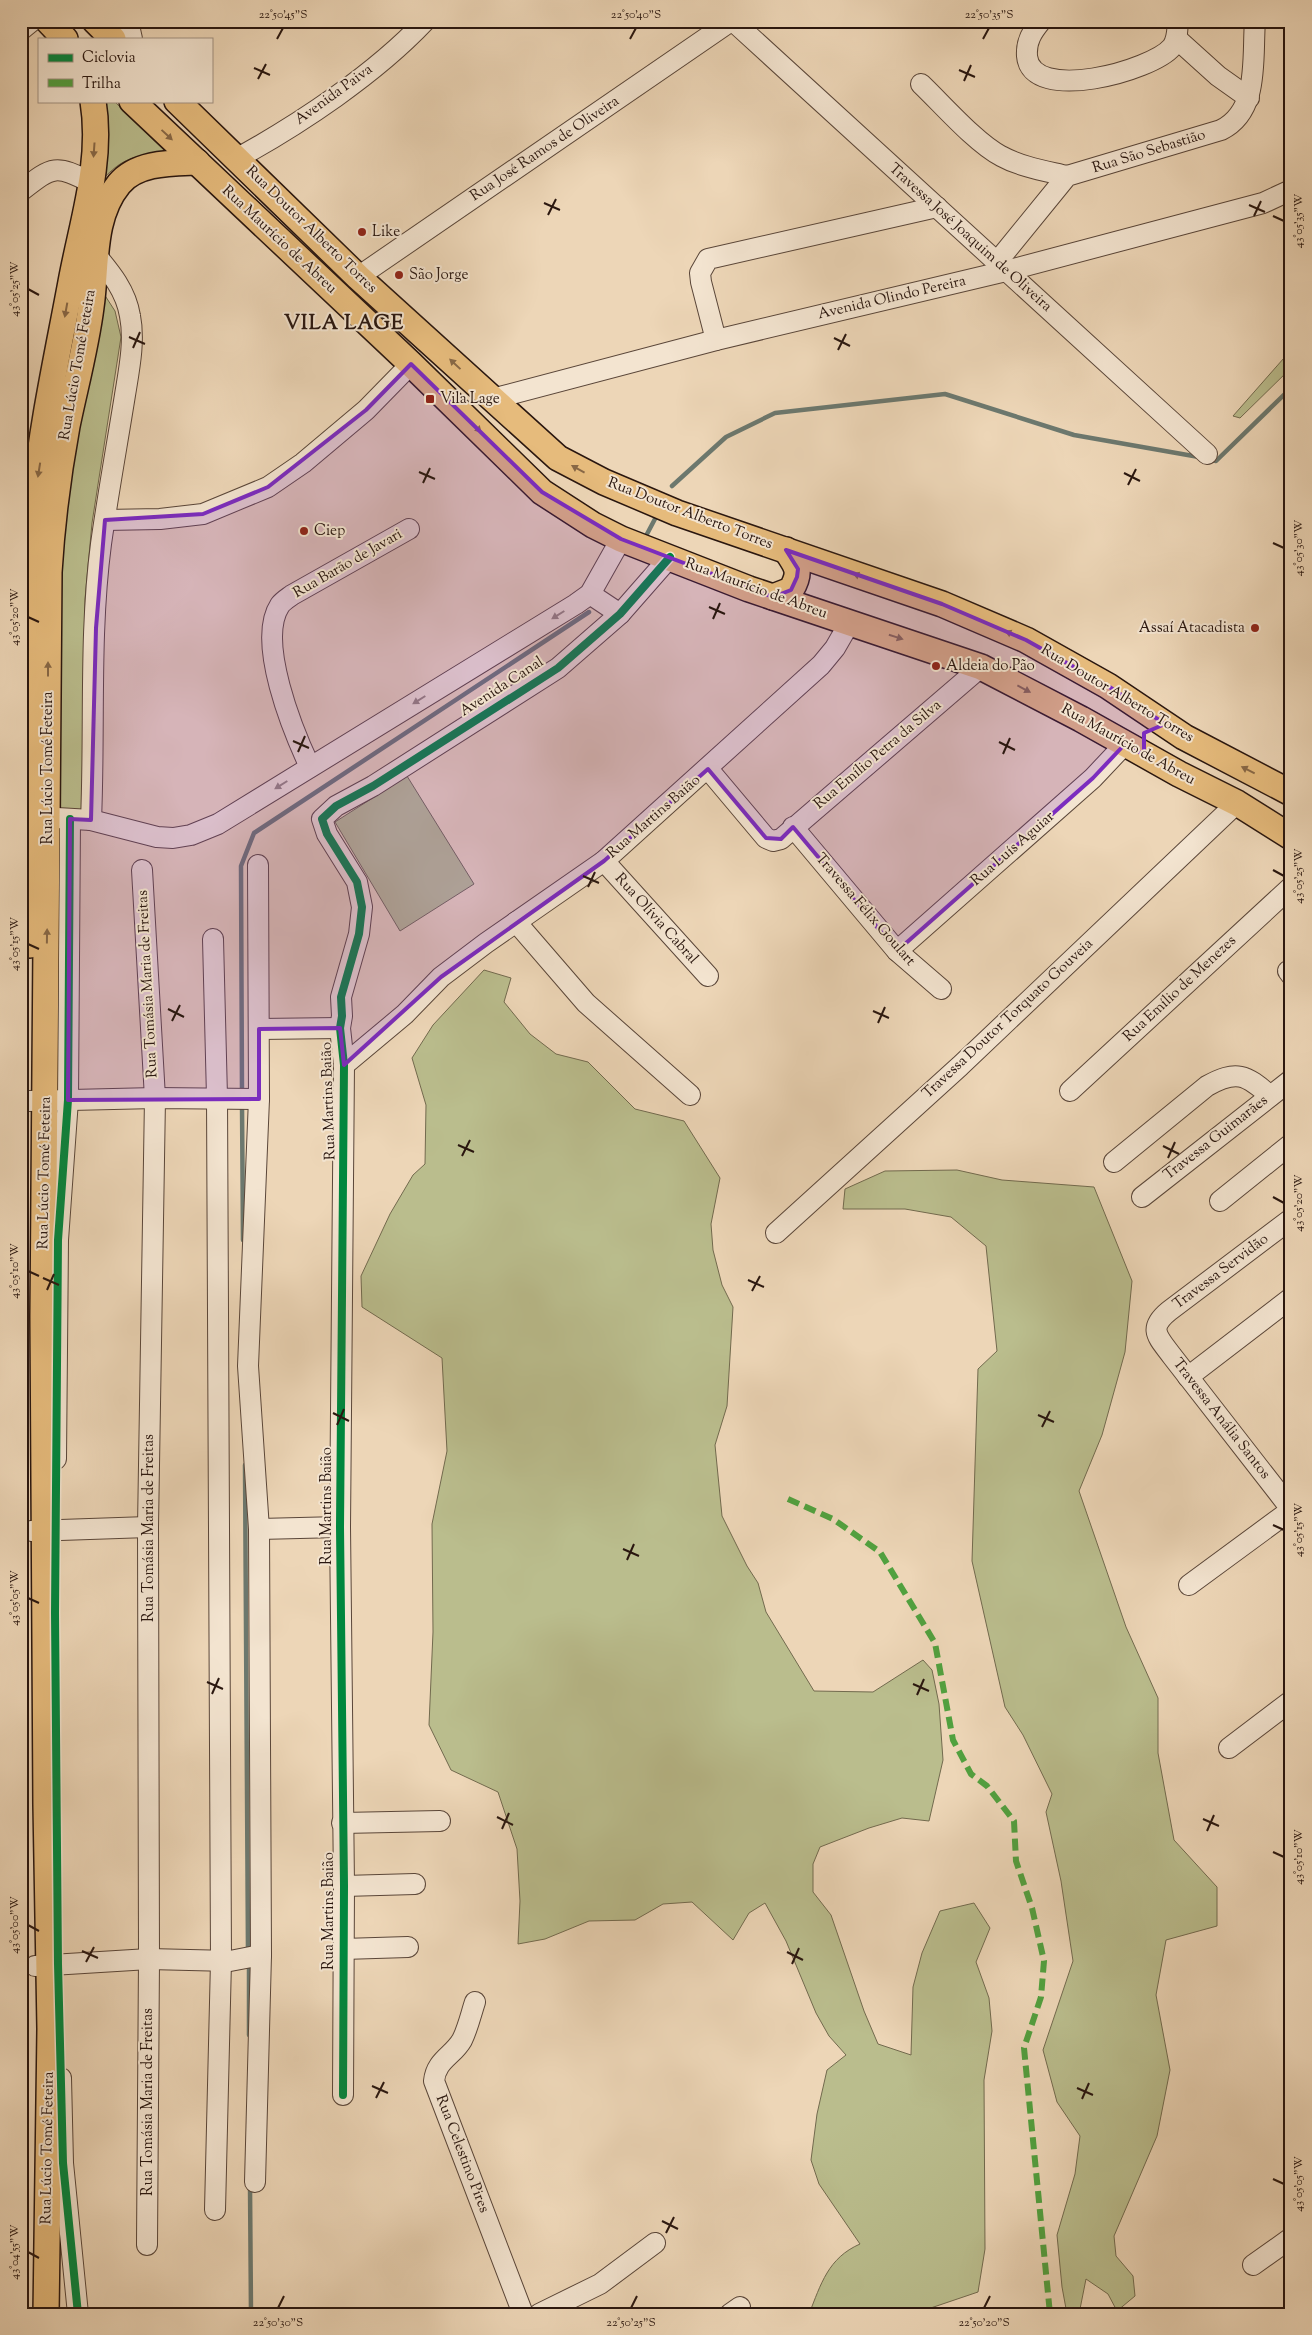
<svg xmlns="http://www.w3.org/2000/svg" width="1312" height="2335" font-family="'Sorts Mill Goudy',serif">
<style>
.green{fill:#babd8d;stroke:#726a4e}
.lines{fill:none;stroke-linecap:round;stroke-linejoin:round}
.stream{stroke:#6c786e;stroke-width:4.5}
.minor-casing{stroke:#5a4639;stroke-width:22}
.major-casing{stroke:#29160f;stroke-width:28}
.minor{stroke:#f3e4d0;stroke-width:20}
.major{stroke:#e6bb7c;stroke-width:25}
.quiet{stroke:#51a13f;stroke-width:6;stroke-dasharray:12 6;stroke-linecap:butt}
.cycleway-casing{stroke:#f3e4d0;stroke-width:11}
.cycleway{stroke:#00873e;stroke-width:8}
.oneway{fill:#886846}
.oneway2{fill:#988779}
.marked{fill:#7b2cbf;fill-opacity:0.2;stroke:#7b2cbf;stroke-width:4;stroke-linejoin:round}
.ticks{fill:none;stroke:#29160f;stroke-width:2}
.poi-dot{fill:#8f2418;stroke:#f3e4d0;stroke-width:2}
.labels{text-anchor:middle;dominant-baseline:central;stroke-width:4;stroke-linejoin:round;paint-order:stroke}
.street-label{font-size:15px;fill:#29160f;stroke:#f3e4d0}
.poi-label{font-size:15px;fill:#29160f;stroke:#f3e4d0;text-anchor:start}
.district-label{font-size:20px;font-weight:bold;letter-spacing:1px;fill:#29160f;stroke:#f3e4d0}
.neatline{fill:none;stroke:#29160f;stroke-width:2}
.ticks-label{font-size:12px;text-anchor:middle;fill:#29160f}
</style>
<rect width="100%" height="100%" fill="#edd6b7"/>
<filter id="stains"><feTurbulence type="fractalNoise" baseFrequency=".004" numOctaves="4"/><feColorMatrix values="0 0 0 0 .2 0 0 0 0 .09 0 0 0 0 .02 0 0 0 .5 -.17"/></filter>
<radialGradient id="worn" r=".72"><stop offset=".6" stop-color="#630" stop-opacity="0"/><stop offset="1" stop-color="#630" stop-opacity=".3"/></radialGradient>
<g class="green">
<path d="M 101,101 L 114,101 L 166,152 C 134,157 124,156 101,181 Z"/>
<polygon points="104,294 115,311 121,337 92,523 85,599 83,808 79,813 57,814 60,517"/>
<polygon points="1291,350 1291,368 1240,418 1233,416"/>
<polygon points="407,776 474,884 400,931 335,822"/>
<path d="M 484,970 L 511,978 L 504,1002 L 530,1034 L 556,1054 L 588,1062 L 635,1109 L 684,1121 L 720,1178 L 711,1224 L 713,1250 L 722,1285 L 733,1307 L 727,1406 L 715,1445 L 722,1516 L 747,1566 L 758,1583 L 766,1612 L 814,1691 L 873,1692 L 923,1660 L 932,1670 L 939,1704 L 943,1760 L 929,1821 L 902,1818 L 869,1828 L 820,1847 L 813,1864 L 813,1892 L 831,1915 L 864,2011 L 878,2044 L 911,2055 L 913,1987 L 922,1953 L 940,1911 L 974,1903 L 990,1928 L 976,1962 L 989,1998 L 992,2031 L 984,2080 L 985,2249 L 978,2292 L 913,2314 L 809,2314 C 821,2284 828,2258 860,2244 L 819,2184 L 811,2160 L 817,2114 L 827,2070 L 846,2055 L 829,2036 L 816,2013 L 786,1941 L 765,1903 L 749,1913 L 733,1940 L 692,1902 L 663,1904 L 635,1920 L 589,1921 L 545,1939 L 518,1944 L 520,1901 L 517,1849 L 498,1792 L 451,1770 L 429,1725 L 433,1632 L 432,1524 L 447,1451 L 442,1358 L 362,1307 L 361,1276 L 390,1214 L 413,1175 L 425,1164 L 426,1105 L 412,1058 L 433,1025 Z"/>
<polygon points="957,1170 1002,1180 1094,1187 1132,1281 1125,1352 1102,1435 1079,1491 1126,1627 1158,1698 1158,1753 1174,1840 1217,1887 1217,1926 1166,1940 1156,1995 1170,2070 1157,2136 1114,2236 1116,2256 1133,2276 1135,2296 1117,2311 1108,2294 1086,2279 1079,2314 1067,2314 1062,2287 1057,2235 1075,2174 1080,2136 1057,2102 1043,2050 1073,1961 1061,1881 1046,1812 1052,1794 1023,1735 1005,1707 972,1561 978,1369 997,1351 986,1246 951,1217 905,1209 843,1209 845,1189 885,1171"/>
</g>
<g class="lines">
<g class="stream">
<polyline points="1209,459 1216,461 1291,388"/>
<polyline points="672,486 726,437 775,413 945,394 1074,435 1199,457"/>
<polyline points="647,534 656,517"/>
<polyline points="242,1095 241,866 254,833 589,612"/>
<polyline points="242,1105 243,1240"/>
<polyline points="245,1465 248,1952"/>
<polyline points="249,1963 249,2035"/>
<polyline points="250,2185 251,2314"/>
</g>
<g class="minor-casing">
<g id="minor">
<polyline points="128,21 132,39"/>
<polyline points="733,21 1207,454"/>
<path d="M 1041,21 C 1032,32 1026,41 1027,56 C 1031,104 1152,71 1172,47 C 1178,39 1177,30 1178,21"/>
<polyline points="21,30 32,21"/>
<polyline points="1177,39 1218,76 1249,98"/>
<path d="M 921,84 C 942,104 976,143 1001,156 C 1021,167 1046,171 1067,176"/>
<path d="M 236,159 C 300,124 375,74 425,21"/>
<path d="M 21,191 C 53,166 55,164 92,183"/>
<path d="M 997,262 L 1067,176 L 1221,130 C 1260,111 1252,58 1255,21"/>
<polyline points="358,277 731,21"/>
<polyline points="716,340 701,282 700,273 708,259 937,207"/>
<polyline points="492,399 716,340 1006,271 1263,203 1291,190"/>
<polyline points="105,520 160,519 203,514 268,487 303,463 366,410 411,364"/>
<polyline points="590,594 620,614"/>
<path d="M 310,767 C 293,731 256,641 280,605 C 283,601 288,598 292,595 L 409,529"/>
<polyline points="708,769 766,838 773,841 781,839 981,667"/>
<polyline points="57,818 91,820 157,837 173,838 191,835 218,824 576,604 590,594 621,539"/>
<path d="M 91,820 C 95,729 89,635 101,544 C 108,494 117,445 125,395 C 129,370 135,341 130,316 C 126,291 111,273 95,254"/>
<polyline points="793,827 897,951 941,989"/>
<polyline points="604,861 708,976"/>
<polyline points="142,870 155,1098 148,1527 149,1959 147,2245"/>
<polyline points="516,922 586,1003 690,1095"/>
<polyline points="213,939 217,1097 221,1961 215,2210"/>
<polyline points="897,951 1093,778 1125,744"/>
<polyline points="1288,971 1291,975"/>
<polyline points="259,1029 340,1028"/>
<polyline points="344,1065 405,1014 441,977 486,943 604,861 821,665 835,648 850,622"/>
<polyline points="1070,1091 1291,887"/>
<polyline points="29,1101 155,1098 259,1099"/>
<path d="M 1114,1162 L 1207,1086 C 1236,1070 1246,1074 1270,1096"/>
<polyline points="1142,1197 1291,1080"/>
<polyline points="1220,1201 1291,1144"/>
<path d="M 1291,1219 L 1169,1311 C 1147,1329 1158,1337 1172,1356 L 1291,1509"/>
<polyline points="776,1233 960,1066 1237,803"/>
<polyline points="1188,1377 1291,1298"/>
<polyline points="56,1459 58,1240 68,1100 70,819"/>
<polyline points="259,1529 340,1527"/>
<polyline points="31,1531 148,1527"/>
<polyline points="1189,1585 1291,1510"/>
<polyline points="1229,1748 1291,1701"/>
<polyline points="342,1823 440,1821"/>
<polyline points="344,1886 415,1884"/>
<polyline points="343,1949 408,1947"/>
<polyline points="35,1966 149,1959 230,1961 261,1955"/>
<path d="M 475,2002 C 471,2014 468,2028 462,2040 C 453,2056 436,2060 434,2081 L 523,2314"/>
<polyline points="61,2078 63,2163 78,2314"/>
<polyline points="343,2095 344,1886 340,1527 344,1065 340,1028 342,1016 341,997 359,934 362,907 357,882 327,834 322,819 336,806 373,786 558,668 620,614 670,557"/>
<polyline points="255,2182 261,1955 259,1529 248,1366 259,1099 258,865"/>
<polyline points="1253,2265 1291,2238"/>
<polyline points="539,2314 600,2284 655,2243"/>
<polyline points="730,2314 740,2307"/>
</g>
</g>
<g class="major-casing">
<g id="major">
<polyline points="48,21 65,39"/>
<polyline points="95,21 113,39"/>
<polyline points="132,101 411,364 542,492 593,525 621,539 749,589 981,667 1081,719 1179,774 1237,803 1291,837"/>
<polyline points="177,101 358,277 558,458 604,482 677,513 942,604 1026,640 1108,686 1184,737 1291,793"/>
<path d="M 773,597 L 791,590 C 802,571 797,567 786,550"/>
<path d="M 30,945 L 29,552 C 32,533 33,514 35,496 C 42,424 58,352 71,282 C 82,222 103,162 93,101"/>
<path d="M 46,2314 L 50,2029 L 46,1805 L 43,1317 L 49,572 C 52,523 58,475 67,426 C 75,387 86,347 91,307 C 97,267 91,218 119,184 C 137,162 172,163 197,162"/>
</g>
</g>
<use href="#minor" class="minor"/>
<use href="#major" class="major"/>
<polyline class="quiet" points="788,1499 833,1519 880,1552 935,1643 953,1740 971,1774 987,1786 1014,1821 1016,1861 1032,1908 1044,1961 1041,1997 1024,2048 1050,2314"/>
<g class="cycleway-casing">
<g id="cycleway">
<polyline points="70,819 68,1100 58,1240 55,1613 58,1964 63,2163 78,2314"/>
<polyline points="343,2095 344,1886 340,1527 344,1065 340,1028 342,1016 341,997 359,934 362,907 357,882 327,834 322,819 336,806 373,786 558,668 620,614 670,557"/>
</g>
</g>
<use href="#cycleway" class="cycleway"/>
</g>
<defs><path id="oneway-solid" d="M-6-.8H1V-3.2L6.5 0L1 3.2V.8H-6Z" transform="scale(1.25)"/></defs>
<g class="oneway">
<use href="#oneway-solid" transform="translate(167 135) rotate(43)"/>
<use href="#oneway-solid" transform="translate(94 150) rotate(94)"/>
<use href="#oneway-solid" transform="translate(66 310) rotate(100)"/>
<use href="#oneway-solid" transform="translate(455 364) rotate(-137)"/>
<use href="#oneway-solid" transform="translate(476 427) rotate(45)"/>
<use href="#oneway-solid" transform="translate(578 469) rotate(-151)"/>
<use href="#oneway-solid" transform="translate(39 470) rotate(99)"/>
<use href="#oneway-solid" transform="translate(860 576) rotate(-161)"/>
<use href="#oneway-solid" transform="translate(1012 634) rotate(-157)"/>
<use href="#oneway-solid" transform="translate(896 637) rotate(18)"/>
<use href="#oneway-solid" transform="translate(48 669) rotate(-90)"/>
<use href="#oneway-solid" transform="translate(1024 689) rotate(28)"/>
<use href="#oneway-solid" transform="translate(1248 770) rotate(-153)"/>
<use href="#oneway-solid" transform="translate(47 936) rotate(-89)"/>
</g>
<g class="oneway2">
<use href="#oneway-solid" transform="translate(558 615) rotate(148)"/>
<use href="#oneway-solid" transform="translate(419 700) rotate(148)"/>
<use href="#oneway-solid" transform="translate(281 785) rotate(148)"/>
</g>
<path class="marked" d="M 411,364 L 542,492 L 621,539 L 773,597 L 791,590 L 797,577 L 798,569 L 786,550 L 942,604 L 1026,640 L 1108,686 L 1165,724 L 1144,733 L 1144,755 L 1125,744 L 1093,778 L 897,951 L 793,827 L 781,839 L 766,838 L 708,769 L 604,861 L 441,977 L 344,1065 L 340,1028 L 259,1029 L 259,1099 L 68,1100 L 70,819 L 91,820 L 96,628 L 105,520 L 203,514 L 268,487 L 366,410 Z"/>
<path class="ticks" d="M 277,39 L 283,28M 630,39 L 636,28M 983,39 L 989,28M 254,68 L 270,75M 959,70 L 975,77M 258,79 L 266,64M 964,81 L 971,65M 544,203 L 560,210M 1249,205 L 1265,212M 548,215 L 556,199M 1254,216 L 1261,201M 1273,216 L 1284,221M 28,289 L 39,295M 129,337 L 145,344M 834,338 L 850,346M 133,348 L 140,332M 838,350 L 846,334M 419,472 L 435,479M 1124,473 L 1140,481M 423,483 L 430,468M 1128,485 L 1136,469M 1273,543 L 1284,548M 709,607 L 725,614M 28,617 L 39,622M 713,619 L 720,603M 293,741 L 309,748M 999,742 L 1015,750M 298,752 L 305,736M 1003,754 L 1010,738M 1273,870 L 1284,876M 583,876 L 599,883M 588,887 L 595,872M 28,944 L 39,949M 168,1009 L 184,1017M 873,1011 L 889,1018M 172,1021 L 180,1005M 878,1023 L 885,1007M 458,1145 L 474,1152M 1163,1146 L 1179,1154M 462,1156 L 470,1140M 1168,1158 L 1175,1142M 1273,1197 L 1284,1203M 28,1271 L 39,1276M 43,1278 L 59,1285M 748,1280 L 764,1287M 47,1290 L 54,1274M 752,1291 L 760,1276M 333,1413 L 349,1421M 1038,1415 L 1054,1422M 337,1425 L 344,1409M 1042,1427 L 1050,1411M 1273,1525 L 1284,1530M 623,1549 L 639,1556M 627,1560 L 634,1544M 28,1598 L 39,1603M 207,1682 L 223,1689M 913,1684 L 929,1691M 212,1694 L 219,1678M 917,1695 L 924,1679M 497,1817 L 513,1825M 1203,1819 L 1219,1826M 502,1829 L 509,1813M 1207,1831 L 1214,1815M 1273,1852 L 1284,1857M 28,1925 L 39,1931M 82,1951 L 98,1958M 787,1952 L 803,1960M 86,1962 L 94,1947M 792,1964 L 799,1948M 372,2086 L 388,2093M 1077,2088 L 1093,2095M 376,2098 L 384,2082M 1082,2099 L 1089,2083M 1273,2179 L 1284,2184M 662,2221 L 678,2229M 666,2233 L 674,2217M 28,2252 L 39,2258M 278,2308 L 284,2296M 631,2308 L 637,2296M 984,2308 L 990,2296"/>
<g class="poi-dot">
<circle cx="362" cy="232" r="5"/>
<circle cx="399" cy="275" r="5"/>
<rect x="425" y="394" width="10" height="10" rx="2.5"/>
<circle cx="304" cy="531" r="5"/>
<circle cx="1255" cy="628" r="5"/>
<circle cx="936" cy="666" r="5"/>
</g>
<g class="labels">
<g class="street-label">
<text transform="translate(334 95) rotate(-36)">Avenida Paiva</text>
<text transform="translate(545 149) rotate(-34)">Rua José Ramos de Oliveira</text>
<text transform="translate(1149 152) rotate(-17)">Rua São Sebastião</text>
<text transform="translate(311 230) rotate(44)">Rua Doutor Alberto Torres</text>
<text transform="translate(970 238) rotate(42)">Travessa José Joaquim de Oliveira</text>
<text transform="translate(279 240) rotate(43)">Rua Maurício de Abreu</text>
<text transform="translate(892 298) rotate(-13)">Avenida Olindo Pereira</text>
<text transform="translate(78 365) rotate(-80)">Rua Lúcio Tomé Feteira</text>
<text transform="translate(690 514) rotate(21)">Rua Doutor Alberto Torres</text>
<text transform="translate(348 564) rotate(-30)">Rua Barão de Javari</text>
<text transform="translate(756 589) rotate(20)">Rua Maurício de Abreu</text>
<text transform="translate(502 687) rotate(-33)">Avenida Canal</text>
<text transform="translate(1117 694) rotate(31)">Rua Doutor Alberto Torres</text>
<text transform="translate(1128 745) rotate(29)">Rua Maurício de Abreu</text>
<text transform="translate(878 755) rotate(-40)">Rua Emílio Petra da Silva</text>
<text transform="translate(48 768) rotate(-90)">Rua Lúcio Tomé Feteira</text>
<text transform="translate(654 817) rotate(-41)">Rua Martins Baião</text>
<text transform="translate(1013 849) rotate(-41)">Rua Luís Aguiar</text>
<text transform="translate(865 910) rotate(49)">Travessa Félix Goulart</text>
<text transform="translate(656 919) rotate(48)">Rua Olívia Cabral</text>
<text transform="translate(148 984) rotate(-93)">Rua Tomásia Maria de Freitas</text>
<text transform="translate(1180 989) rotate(-43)">Rua Emílio de Menezes</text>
<text transform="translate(1008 1019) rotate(-43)">Travessa Doutor Torquato Gouveia</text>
<text transform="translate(329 1101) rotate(-92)">Rua Martins Baião</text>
<text transform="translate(1216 1138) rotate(-38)">Travessa Guimarães</text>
<text transform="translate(45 1173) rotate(-89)">Rua Lúcio Tomé Feteira</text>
<text transform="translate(1221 1272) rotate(-37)">Travessa Servidão</text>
<text transform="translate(1221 1419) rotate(52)">Travessa Anália Santos</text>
<text transform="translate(327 1506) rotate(-90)">Rua Martins Baião</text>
<text transform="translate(149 1528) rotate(-90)">Rua Tomásia Maria de Freitas</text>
<text transform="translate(329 1911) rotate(-90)">Rua Martins Baião</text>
<text transform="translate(148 2102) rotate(-90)">Rua Tomásia Maria de Freitas</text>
<text transform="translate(48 2148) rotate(-89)">Rua Lúcio Tomé Feteira</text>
<text transform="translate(462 2154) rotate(69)">Rua Celestino Pires</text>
</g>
<g class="poi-label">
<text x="372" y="232">Like</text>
<text x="409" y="275">São Jorge</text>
<text x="440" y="399">Vila Lage</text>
<text x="314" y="531">Ciep</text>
<text x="1245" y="628" text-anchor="end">Assaí Atacadista</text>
<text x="946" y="666">Aldeia do Pão</text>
</g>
<g class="district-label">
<text x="344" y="324">VILA LAGE</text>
</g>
</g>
<rect width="1312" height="2335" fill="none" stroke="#edd6b7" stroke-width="55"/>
<rect x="38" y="38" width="175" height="65" fill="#f3e4d0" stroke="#a29283"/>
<rect x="48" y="54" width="25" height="8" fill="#00873e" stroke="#a29283"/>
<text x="82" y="62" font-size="15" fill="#29160f">Ciclovia</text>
<rect x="48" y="79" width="25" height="8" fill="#51a13f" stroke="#a29283"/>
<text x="82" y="88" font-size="15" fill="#29160f">Trilha</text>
<rect x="28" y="28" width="1256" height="2280" class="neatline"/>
<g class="ticks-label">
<text x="283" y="18">22°50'45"S</text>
<text x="636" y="18">22°50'40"S</text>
<text x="989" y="18">22°50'35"S</text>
<text transform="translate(1298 221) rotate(-90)" y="4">43°05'35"W</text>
<text transform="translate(14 289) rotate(-90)" y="4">43°05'25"W</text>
<text transform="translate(1298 548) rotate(-90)" y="4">43°05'30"W</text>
<text transform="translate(14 617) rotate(-90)" y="4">43°05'20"W</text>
<text transform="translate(1298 876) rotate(-90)" y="4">43°05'25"W</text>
<text transform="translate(14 944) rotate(-90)" y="4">43°05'15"W</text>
<text transform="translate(1298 1203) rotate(-90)" y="4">43°05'20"W</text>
<text transform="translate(14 1271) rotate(-90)" y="4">43°05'10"W</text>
<text transform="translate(1298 1530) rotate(-90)" y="4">43°05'15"W</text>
<text transform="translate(14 1598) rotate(-90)" y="4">43°05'05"W</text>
<text transform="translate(1298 1857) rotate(-90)" y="4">43°05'10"W</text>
<text transform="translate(14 1925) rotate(-90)" y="4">43°05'00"W</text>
<text transform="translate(1298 2184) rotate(-90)" y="4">43°05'05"W</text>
<text transform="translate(14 2252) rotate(-90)" y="4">43°04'55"W</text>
<text x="278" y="2326">22°50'30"S</text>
<text x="631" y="2326">22°50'25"S</text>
<text x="984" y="2326">22°50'20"S</text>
</g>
<rect width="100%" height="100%" filter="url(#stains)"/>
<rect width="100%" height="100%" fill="url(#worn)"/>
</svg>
